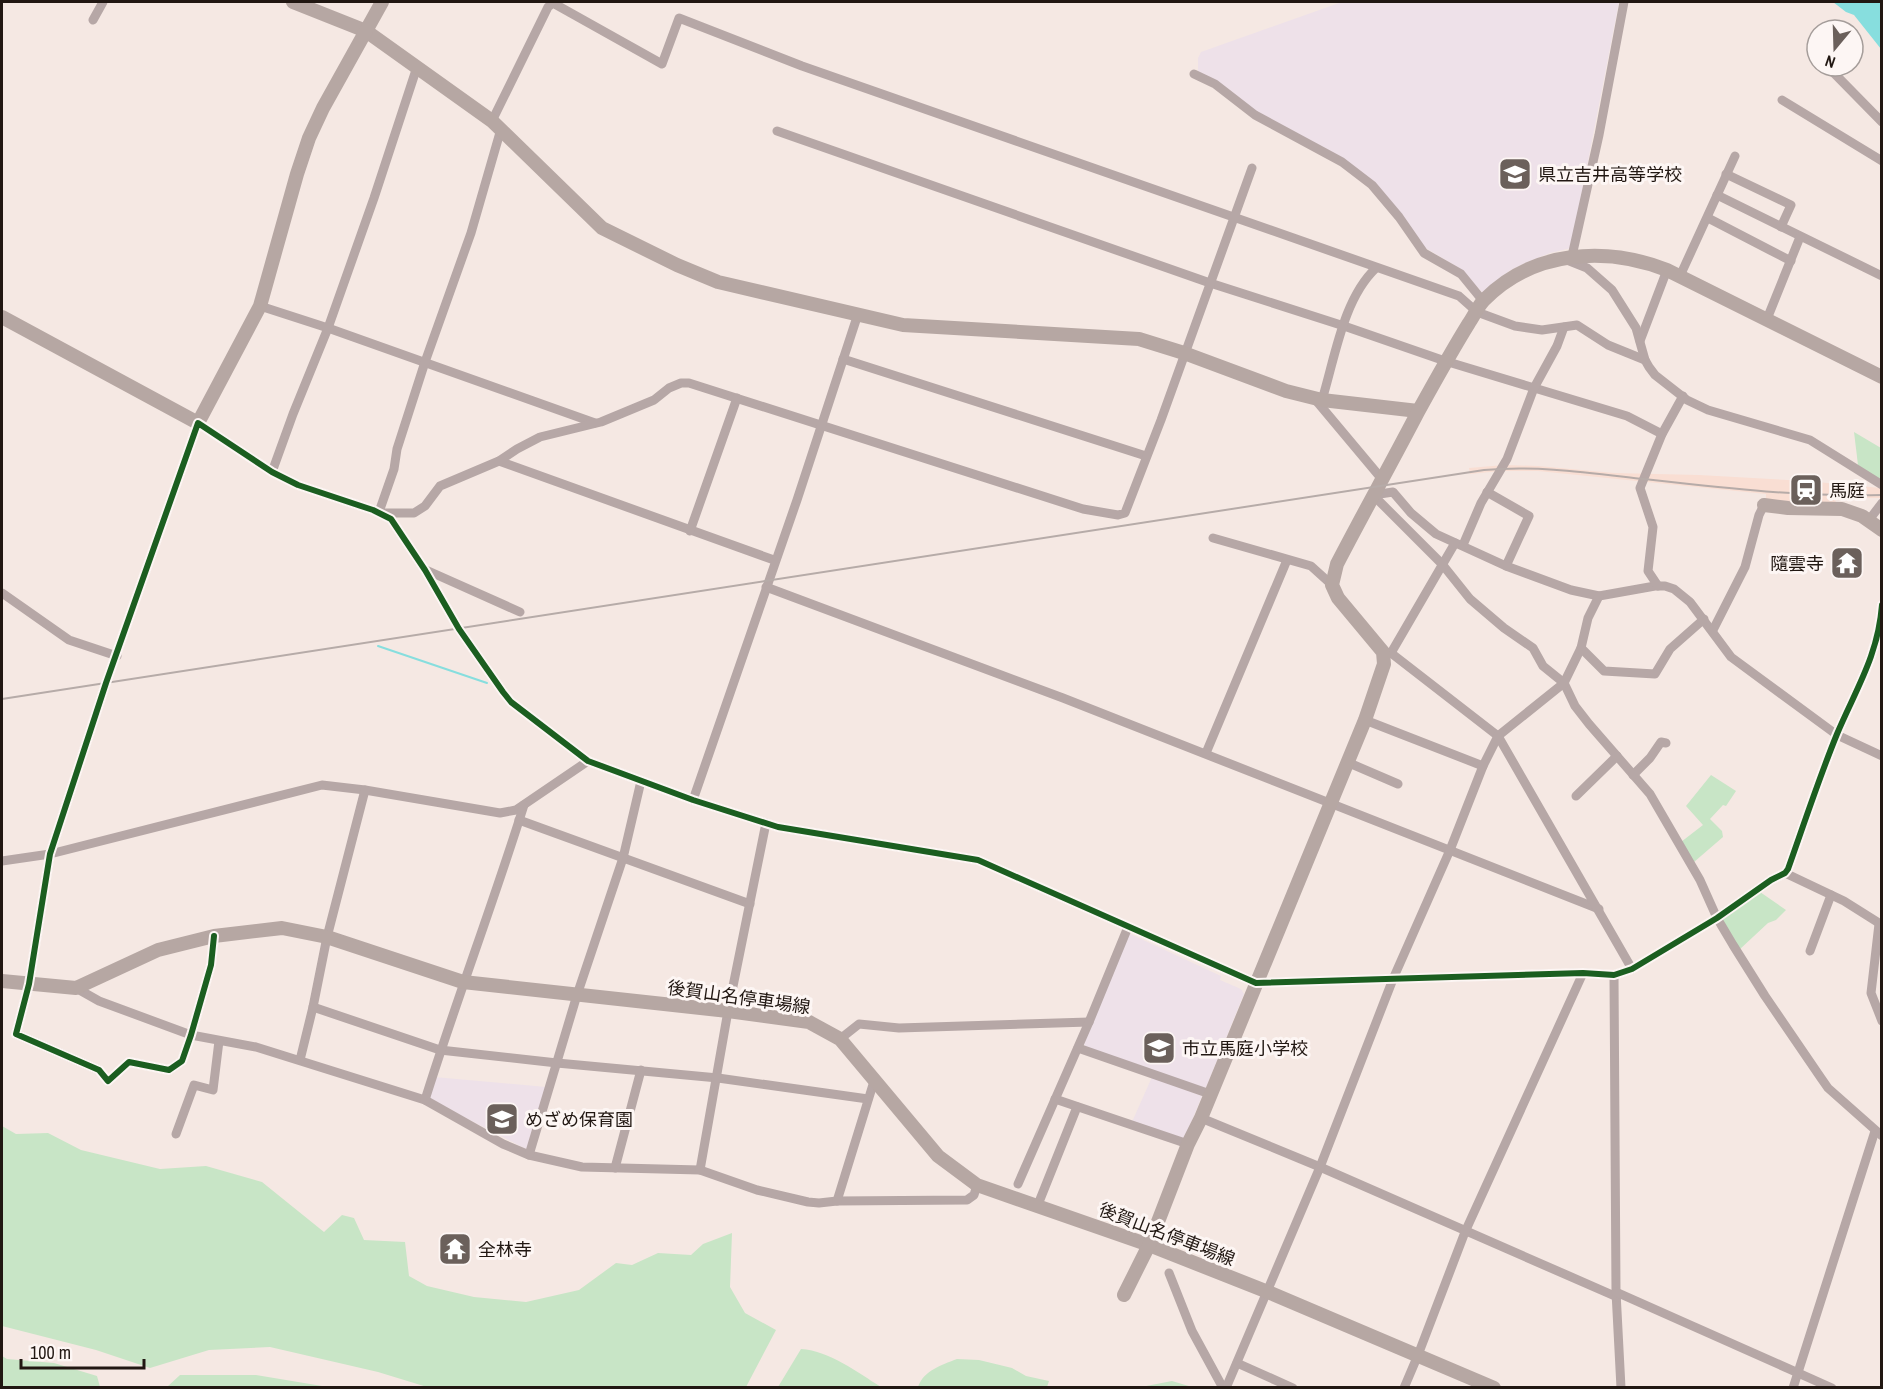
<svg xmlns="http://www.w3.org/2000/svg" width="1883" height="1389" font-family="'Archivo Narrow','Noto Sans JP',sans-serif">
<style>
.built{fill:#f9ded3}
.education{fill:#eee1e9}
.green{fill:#c8e5c6}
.water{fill:#87dede}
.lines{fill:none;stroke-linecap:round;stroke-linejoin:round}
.stream{stroke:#87dede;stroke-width:2}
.street{stroke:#b6a7a6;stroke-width:9}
.secondary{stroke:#b6a7a3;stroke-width:14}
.rail{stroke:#b6aba8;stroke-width:2}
.cycleway-casing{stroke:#fdf6f4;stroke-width:10}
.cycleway{stroke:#1b5e20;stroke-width:6}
.labels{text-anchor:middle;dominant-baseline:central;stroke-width:6;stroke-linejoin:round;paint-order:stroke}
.poi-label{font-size:18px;fill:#211712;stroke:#fdf6f4;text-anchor:start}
.street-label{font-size:18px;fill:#211712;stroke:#fdf6f4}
</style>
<rect width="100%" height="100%" fill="#f5e8e3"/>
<polygon class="built" points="1504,465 1538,466 1614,473 1699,475 1806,481 1881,488 1881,498 1836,498 1835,507 1766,502 1766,494 1538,471 1500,471 1470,474 1469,468"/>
<g class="education">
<polygon points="1342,2 1619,2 1571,248 1550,253 1525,263 1509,271 1483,293 1459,268 1424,247 1373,183 1255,114 1198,73 1198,58 1201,52"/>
<polygon points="1128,933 1221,976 1220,980 1241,989 1244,994 1205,1090 1085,1047 1084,1043"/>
<polygon points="434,1077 546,1087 528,1150 427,1098"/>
<polygon points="1152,1077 1202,1096 1184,1140 1132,1122"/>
</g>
<g class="green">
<polygon points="1854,432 1881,448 1881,483 1858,465"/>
<polygon points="1711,775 1736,791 1726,806 1723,805 1710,819 1722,831 1723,837 1694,862 1681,842 1703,825 1686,806"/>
<polygon points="1760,892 1786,910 1776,920 1768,923 1739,950 1720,918"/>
<polygon points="2,1126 16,1134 48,1133 81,1150 160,1169 206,1166 262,1182 324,1232 342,1215 354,1218 364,1240 405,1242 409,1276 427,1286 474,1297 526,1302 579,1290 616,1263 632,1265 658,1253 691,1255 703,1244 732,1233 730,1287 745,1313 776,1330 746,1387 427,1387 378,1372 270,1347 209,1350 150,1368 96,1350 2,1326"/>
<path d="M 801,1349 C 830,1351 857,1372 881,1387 L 778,1387 Z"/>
<polygon points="2,1356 7,1359 54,1363 97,1376 100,1387 2,1387"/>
<path d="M 957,1359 L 979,1360 L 1012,1368 L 1026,1376 L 1049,1381 L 1047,1387 L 918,1387 C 924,1370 942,1365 957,1359 Z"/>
<polygon points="180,1375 256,1375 328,1387 167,1387"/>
<polygon points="1172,1381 1192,1387 1141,1387"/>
</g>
<polygon class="water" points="1833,2 1881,2 1881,49 1854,15 1846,12"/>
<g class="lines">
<polyline class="stream" points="378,646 487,683"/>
<g class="street">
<polyline points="93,20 103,2"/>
<polyline points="1827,66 1882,122"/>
<polyline points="1194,74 1215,84 1255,115 1342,162 1372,185 1399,217 1424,253 1461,274 1483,301"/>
<polyline points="1782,100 1882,161"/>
<polyline points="492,121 548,7 553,3 662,64 679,18 802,66 1459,296 1477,312 1515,326 1542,330 1577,325 1608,345 1645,360"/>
<polyline points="777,131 1210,283 1344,326 1445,361 1627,416 1662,434"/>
<polyline points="1726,174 1791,205 1781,227"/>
<polyline points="1717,195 1882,276"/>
<polyline points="1708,218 1791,261"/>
<polyline points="1572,256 1599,135 1624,2"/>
<polyline points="1567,260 1587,268 1612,290 1636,328 1645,360 1649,367 1655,375 1687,400 1708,410 1810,440 1882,485"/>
<polyline points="1680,276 1735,156"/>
<polyline points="260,306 328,328 595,423"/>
<polyline points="1767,319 1800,237"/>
<polyline points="1640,341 1667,270"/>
<polyline points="843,359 1146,456"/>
<polyline points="1314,398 1381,478"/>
<path d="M 1322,400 C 1335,358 1343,299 1376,268"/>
<polyline points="499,461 774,560"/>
<polyline points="272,472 293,414 328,328 374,198 417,67"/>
<polyline points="1487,492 1529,516 1506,566"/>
<polyline points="1373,495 1442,564 1470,599 1504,628 1533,648 1543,666 1564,683 1575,706 1589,724 1650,794 1700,880 1717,918 1733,945 1765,996 1821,1078 1828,1088 1882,1136"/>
<polyline points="1373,495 1393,492 1411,513 1436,534 1506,566 1571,590 1599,596 1655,586 1665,586 1674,589 1690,602 1731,657 1837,735 1882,756"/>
<polyline points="379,512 394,469 397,449 425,362 471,233 501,129"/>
<polyline points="384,513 414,513 425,506 440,486 499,461 517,449 540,437 601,422 654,400 669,388 681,383 689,383 1083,509 1118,515 1125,513 1161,420 1252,168"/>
<polyline points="1869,520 1882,503"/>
<polyline points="690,531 737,398"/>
<polyline points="1213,538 1311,566 1332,585"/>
<polyline points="1463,545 1481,503 1507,459 1534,388 1557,346 1564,327"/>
<polyline points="426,570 520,612"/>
<polyline points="1658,586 1648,571 1653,527 1640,488 1662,434 1683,396"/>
<polyline points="766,587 1063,698 1599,909"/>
<polyline points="2,593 69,640 117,656"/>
<polyline points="1713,630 1745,567 1759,515 1764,505"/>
<polyline points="1581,648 1604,671 1655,674 1670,649 1704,619"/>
<polyline points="1385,652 1391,653 1455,543"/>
<polyline points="1391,653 1498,736 1632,969"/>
<polyline points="1365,720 1483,766"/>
<polyline points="1206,753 1287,560"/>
<polyline points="1347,762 1398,784"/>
<polyline points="1633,775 1650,758 1661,742 1666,743"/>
<polyline points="1576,796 1617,756"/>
<polyline points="693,800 797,500 858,314"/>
<polyline points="519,820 750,904"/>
<polyline points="2,861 50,854 322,785 365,790 500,813 516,810 588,761"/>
<polyline points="1785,873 1844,901 1882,925"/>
<polyline points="1879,924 1871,993 1882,1021"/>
<path d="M 214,936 L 211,965 L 191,1035 L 182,1061 L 169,1070 L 129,1062 L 108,1081 L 99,1070 L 16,1034 L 29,984 L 50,854 L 106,683 L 198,423 L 272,472 L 298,485 L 373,510 L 391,519 L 425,570 L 459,629 L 503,692 L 511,702 L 588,761 L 693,800 L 778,827 L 978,860 L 1256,983 L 1583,973 L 1614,975 L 1632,969 L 1717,918 L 1771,880 L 1785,873 L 1788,869 C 1804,824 1819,778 1837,734 C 1856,689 1878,656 1882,605"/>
<polyline points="1810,951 1831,895"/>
<polyline points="1614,975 1616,1292 1621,1388"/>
<polyline points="76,988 99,1001 191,1035 256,1047 425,1100 503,1144 529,1155 582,1167 700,1170 757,1190 808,1202 819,1203 837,1201 967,1200 974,1195 977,1185"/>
<polyline points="313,1007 440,1050 557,1063 718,1078 868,1099"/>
<polyline points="840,1039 859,1024 899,1028 1089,1022"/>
<polyline points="1078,1048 1210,1094"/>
<polyline points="300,1060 313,1007 327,937 365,790"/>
<polyline points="1055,1099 1188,1144"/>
<path d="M 425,1100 C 456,1001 493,904 524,805"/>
<polyline points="1201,1118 1320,1167 1617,1297"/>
<polyline points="176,1134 194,1085 213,1090 219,1041"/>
<polyline points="529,1155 577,995 623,858 641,781"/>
<polyline points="615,1168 641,1070"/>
<polyline points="700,1170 728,1011 766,823"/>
<polyline points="1018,1184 1089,1022 1128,927"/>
<polyline points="837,1201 875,1078"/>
<polyline points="1037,1207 1077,1107"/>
<polyline points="1169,1273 1192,1331 1223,1388"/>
<polyline points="1616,1292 1832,1388"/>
<polyline points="1237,1363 1293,1388"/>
<polyline points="1226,1388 1320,1167 1393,979 1450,850 1483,766 1498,736 1564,683 1581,648 1588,618 1599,596"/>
<polyline points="1404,1388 1418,1355 1465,1232 1583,973"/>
<polyline points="1793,1388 1875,1131"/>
</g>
<g class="secondary">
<polyline points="293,2 366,31 492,121 602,228 677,265 718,282 903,325 1139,339 1184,353 1286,391 1322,400 1418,411"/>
<polyline points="2,317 198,423 260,306 297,174 309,138 323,108 382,2"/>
<polyline points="1764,505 1788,508 1842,509 1862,516 1882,530"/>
<polyline points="2,981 76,988 158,950 214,936 282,928 327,937 463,982 728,1011 809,1022 840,1039 938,1156 977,1185 1149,1245 1268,1292 1494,1388"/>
<path d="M 1124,1295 L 1149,1245 L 1188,1144 L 1201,1118 L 1365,720 L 1384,664 L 1383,652 L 1338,598 L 1332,585 L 1337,564 C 1364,512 1392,462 1419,410 C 1435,381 1451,352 1469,323 C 1474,316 1478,306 1484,300 C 1533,250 1606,246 1667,270 L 1882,377"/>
</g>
<path class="rail" d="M 2,699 L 1484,470 C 1537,465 1591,473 1644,479 C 1724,488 1801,497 1882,495"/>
<g class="cycleway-casing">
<path id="cycleway" d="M 214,936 L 211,965 L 191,1035 L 182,1061 L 169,1070 L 129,1062 L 108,1081 L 99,1070 L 16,1034 L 29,984 L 50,854 L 106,683 L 198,423 L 272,472 L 298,485 L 373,510 L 391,519 L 425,570 L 459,629 L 503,692 L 511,702 L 588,761 L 693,800 L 778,827 L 978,860 L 1256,983 L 1583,973 L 1614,975 L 1632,969 L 1717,918 L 1771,880 L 1785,873 L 1788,869 C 1804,824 1819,778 1837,734 C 1856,689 1878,656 1882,605"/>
</g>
<use href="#cycleway" class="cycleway"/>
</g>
<defs>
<g id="school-square" transform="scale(1.725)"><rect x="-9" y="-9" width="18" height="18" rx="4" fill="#6b605b" stroke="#fdf6f4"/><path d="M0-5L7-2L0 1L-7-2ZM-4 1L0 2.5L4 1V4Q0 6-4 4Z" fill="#fff"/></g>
<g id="station-square" transform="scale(1.725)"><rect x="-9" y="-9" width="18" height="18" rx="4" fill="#6b605b" stroke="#fdf6f4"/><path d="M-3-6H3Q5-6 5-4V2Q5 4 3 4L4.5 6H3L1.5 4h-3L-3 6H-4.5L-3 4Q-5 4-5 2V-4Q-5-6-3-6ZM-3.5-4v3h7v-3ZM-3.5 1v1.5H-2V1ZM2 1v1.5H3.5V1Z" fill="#fff"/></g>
<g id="temple-square" transform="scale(1.725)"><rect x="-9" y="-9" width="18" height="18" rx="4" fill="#6b605b" stroke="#fdf6f4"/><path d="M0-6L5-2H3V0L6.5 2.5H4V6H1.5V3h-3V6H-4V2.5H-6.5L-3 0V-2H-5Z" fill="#fff"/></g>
</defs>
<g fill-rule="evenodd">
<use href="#school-square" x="1515" y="174"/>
<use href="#station-square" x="1806" y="490"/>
<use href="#temple-square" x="1847" y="563"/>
<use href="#school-square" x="1159" y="1048"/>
<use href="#school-square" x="502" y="1119"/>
<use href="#temple-square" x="455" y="1249"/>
</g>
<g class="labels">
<g class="poi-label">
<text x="1538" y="174">県立吉井高等学校</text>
<text x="1829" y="490">馬庭</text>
<text x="1824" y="563" text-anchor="end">隨雲寺</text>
<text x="1182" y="1048">市立馬庭小学校</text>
<text x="525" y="1119">めざめ保育園</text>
<text x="478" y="1249">全林寺</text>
</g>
<g class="street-label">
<text transform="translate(739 997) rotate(8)">後賀山名停車場線</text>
<text transform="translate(1167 1234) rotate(21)">後賀山名停車場線</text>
</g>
</g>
<rect width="1883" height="1389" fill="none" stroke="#211712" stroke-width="6"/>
<g transform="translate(1835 48) rotate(199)"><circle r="28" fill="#fdf6f4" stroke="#a59d9a" stroke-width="1.5"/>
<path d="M0-4.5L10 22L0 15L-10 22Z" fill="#6b605b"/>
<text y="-9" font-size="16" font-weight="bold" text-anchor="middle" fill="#211712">N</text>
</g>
<path d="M21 1359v9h123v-9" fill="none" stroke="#211712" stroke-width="3"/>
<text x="30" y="1359" font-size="18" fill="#211712" stroke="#fdf6f4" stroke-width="4.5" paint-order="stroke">100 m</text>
</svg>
